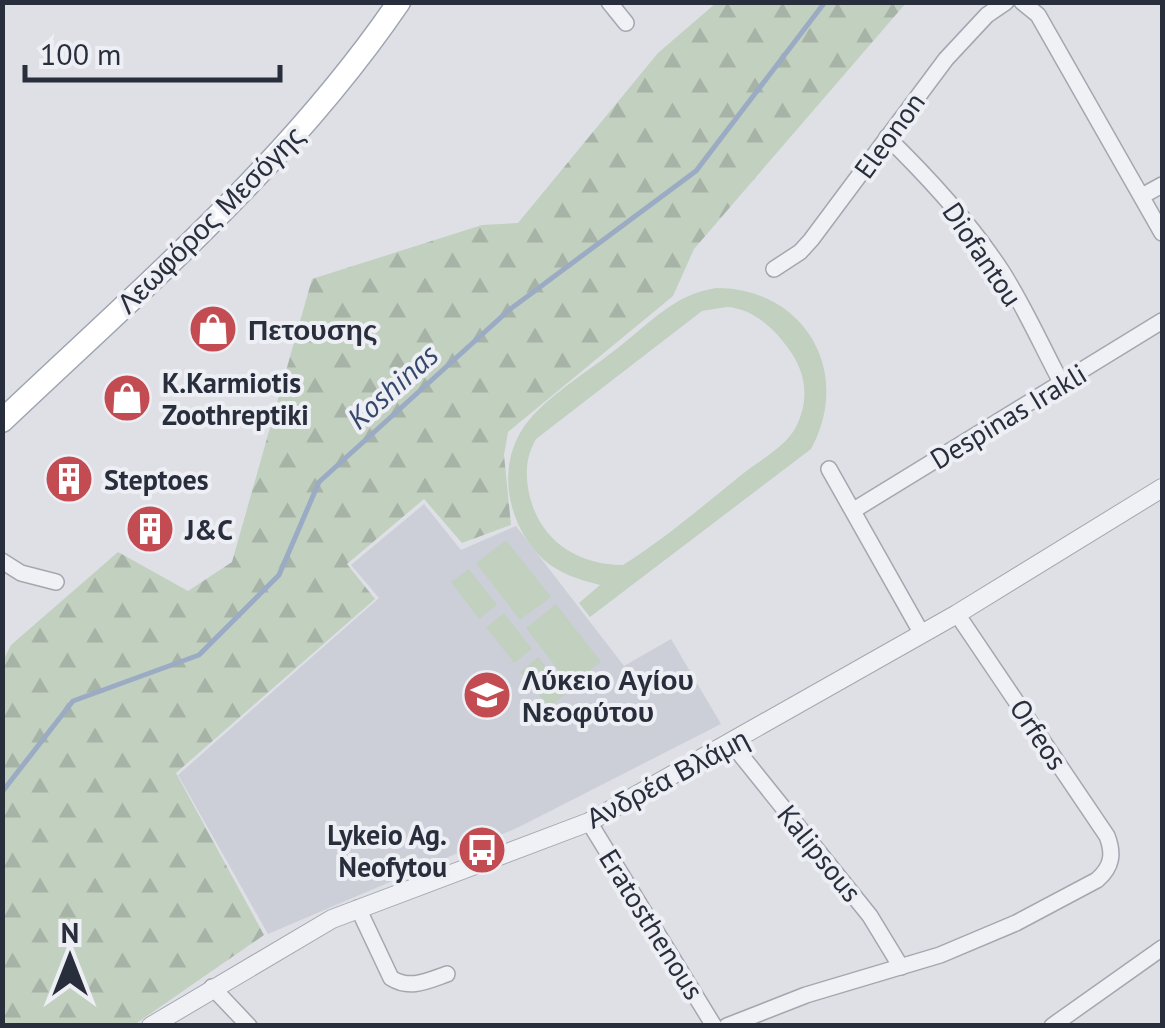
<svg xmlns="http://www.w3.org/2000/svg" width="1165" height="1028" font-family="'PT Sans',sans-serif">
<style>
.built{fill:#cccfd8}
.forest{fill:url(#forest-firs)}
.pitch{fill:#c2d0c0;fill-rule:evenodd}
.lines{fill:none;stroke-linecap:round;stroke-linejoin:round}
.stream{stroke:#9cabc4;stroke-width:5}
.minor-casing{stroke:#a4a7b0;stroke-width:18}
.tertiary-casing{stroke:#a4a7b0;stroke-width:20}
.primary-casing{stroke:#9ea4b1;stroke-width:25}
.minor{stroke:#f0f1f5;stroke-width:15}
.tertiary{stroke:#f0f1f5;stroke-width:18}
.primary{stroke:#fff;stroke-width:22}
.labels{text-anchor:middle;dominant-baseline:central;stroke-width:8;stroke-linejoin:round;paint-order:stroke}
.street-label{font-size:28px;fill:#282e3c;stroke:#edeff4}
.poi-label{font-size:28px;font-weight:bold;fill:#282e3c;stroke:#edeff4;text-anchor:start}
.water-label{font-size:30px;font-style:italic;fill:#36496c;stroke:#edeff4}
</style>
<defs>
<pattern id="forest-firs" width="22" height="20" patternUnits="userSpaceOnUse" patternTransform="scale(2.5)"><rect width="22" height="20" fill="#c2d0c0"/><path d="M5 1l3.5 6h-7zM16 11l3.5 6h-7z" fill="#a7b3a6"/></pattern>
</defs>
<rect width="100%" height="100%" fill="#dee0e6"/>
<polygon class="built" points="424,504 461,550 516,526 624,666 671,639 721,724 519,827 268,934 178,775 379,598 351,565"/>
<polygon class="forest" points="716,3 906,3 694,249 673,296 508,432 504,455 511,525 462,543 424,499 347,564 375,599 176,773 264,935 134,1025 3,1025 2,663 11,645 118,552 188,591 232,562 312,279 482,225 518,223 658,53"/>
<g class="pitch">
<path d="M 716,288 C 805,288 853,372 811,449 L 590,617 L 579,603 L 600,585 C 580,580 560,574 544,560 C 506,525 494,462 529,420 C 553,392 590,370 619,347 C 651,322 675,294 716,288 ZM 727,307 C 753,309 773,327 788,348 C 806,372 810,399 796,427 C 786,446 762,459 745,472 C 705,504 666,538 623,565 C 577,565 539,540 529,493 C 525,473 526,457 536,439 L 702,311 Z"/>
<polygon points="506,540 551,597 520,620 476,563"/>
<polygon points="469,569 497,605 479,619 451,582"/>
<polygon points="556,604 601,662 570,685 526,628"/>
<polygon points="504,613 532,649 514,663 486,627"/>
<polygon points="538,657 567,693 549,707 520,672"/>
</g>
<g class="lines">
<polyline class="stream" points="2,792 73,701 199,655 279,575 319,482 509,310 696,171 825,2"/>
<g class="minor-casing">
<g id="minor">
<polyline points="609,2 626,23"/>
<polyline points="1022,2 1038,15 1162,233"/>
<path d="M 887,137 C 928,177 967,219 999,267 C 1023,303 1041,345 1062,384"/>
<polyline points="1142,196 1162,185"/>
<polyline points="774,269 800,252 811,240 946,59 987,15 1006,2"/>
<polyline points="829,469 922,634"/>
<polyline points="854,510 1162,321"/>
<polyline points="2,561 21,573 56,582"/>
<polyline points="732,744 870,916 901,967"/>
<polyline points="589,822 714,1026"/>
<path d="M 358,908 L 391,978 C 410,990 427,981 447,974"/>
<polyline points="212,987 249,1026"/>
<path d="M 727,1026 L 806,995 L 940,955 L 1016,923 L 1097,880 C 1112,867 1114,854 1107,836 L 957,614"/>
<polyline points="1052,1026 1162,948"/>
</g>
</g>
<g class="tertiary-casing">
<polyline id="tertiary" points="151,1026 332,919 589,822 957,614 1162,488"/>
</g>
<g class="primary-casing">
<path id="primary" d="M 2,421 C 142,288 290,162 399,2"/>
</g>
<use href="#minor" class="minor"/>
<use href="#tertiary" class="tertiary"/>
<use href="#primary" class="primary"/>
</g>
<defs>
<g id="shop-disc" transform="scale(2.5)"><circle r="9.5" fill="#c34c52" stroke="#edeff4"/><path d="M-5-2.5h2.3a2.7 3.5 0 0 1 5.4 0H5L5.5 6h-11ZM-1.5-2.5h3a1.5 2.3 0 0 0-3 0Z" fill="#fff"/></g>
<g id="building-disc" transform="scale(2.5)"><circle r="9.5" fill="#c34c52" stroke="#edeff4"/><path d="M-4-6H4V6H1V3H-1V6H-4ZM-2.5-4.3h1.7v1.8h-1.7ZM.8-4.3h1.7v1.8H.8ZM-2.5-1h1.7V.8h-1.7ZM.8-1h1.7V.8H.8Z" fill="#fff"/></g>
<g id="school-disc" transform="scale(2.5)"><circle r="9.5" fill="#c34c52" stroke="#edeff4"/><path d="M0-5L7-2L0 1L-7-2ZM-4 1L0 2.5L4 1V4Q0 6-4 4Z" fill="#fff"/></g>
<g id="bus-disc" transform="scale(2.5)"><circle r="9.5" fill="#c34c52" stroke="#edeff4"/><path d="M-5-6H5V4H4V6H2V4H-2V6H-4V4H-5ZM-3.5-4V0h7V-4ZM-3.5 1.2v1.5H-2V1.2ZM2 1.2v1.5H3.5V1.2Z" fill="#fff"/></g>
</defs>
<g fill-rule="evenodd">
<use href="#shop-disc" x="213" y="329"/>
<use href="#shop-disc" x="127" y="398"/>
<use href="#building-disc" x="69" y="479"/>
<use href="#building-disc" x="150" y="529"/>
<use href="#school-disc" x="487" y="695"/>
<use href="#bus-disc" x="482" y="850"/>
</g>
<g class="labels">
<g class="street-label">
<text transform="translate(889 135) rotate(-54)">Eleonon</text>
<text transform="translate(210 219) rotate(-45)">Λεωφόρος Μεσόγης</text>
<text transform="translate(983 254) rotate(56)">Diofantou</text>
<text transform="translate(1008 416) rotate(-31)">Despinas Irakli</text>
<text transform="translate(1039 734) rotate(56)">Orfeos</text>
<text transform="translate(667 778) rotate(-28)">Ανδρέα Βλάμη</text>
<text transform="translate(820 853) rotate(51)">Kalipsous</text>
<text transform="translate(652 924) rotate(58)">Eratosthenous</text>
</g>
<g class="poi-label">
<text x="248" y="329">Πετουσης</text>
<text x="162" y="382">K.Karmiotis<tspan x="162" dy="32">Zoothreptiki</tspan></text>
<text x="104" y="479">Steptoes</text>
<text x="185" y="529">J&amp;C</text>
<text x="522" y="679">Λύκειο Αγίου<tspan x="522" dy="32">Νεοφύτου</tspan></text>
<text x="447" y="834" text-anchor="end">Lykeio Ag.<tspan x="447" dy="32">Neofytou</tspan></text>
</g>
<g class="water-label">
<text transform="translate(392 386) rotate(-42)">Koshinas</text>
</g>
</g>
<rect width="1165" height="1028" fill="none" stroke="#282e3c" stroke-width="10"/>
<g transform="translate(70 958)" stroke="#edeff4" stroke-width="8" paint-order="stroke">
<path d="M0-8L18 38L0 25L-18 38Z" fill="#282e3c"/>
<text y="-15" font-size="28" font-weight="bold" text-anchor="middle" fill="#282e3c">N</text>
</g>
<path d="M25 65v15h255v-15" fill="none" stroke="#282e3c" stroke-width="5"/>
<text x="40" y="65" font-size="30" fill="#282e3c" stroke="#edeff4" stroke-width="8" paint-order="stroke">100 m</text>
</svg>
